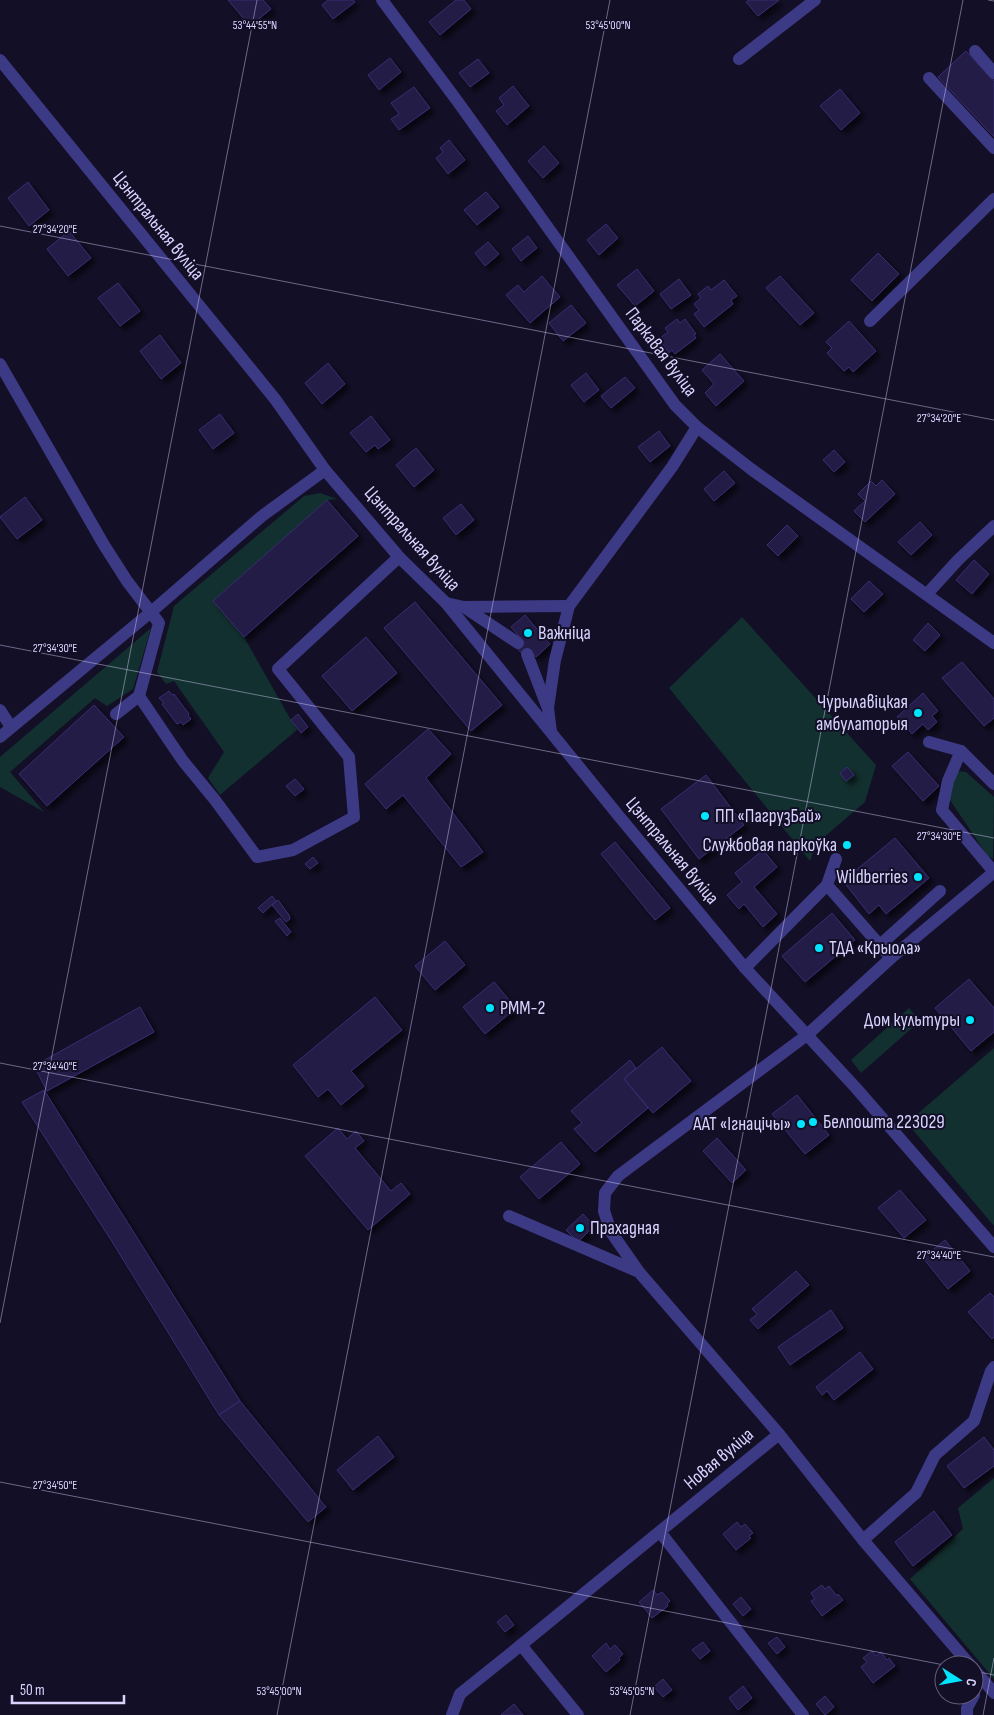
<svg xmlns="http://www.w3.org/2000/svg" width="994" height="1715" font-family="'Sofia Sans Condensed',sans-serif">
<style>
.green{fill:#12302f}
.building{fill:#241b47;stroke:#3b2d73;filter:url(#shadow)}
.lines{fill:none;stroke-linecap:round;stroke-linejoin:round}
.minor{stroke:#3d3a85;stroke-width:12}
.ticks{fill:none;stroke:#d9d4ff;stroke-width:1;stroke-opacity:0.45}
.poi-dot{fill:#00e5ff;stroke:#130f26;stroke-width:2}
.labels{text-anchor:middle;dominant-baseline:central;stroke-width:4;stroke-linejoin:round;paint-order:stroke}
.street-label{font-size:19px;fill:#d9d4ff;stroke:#130f26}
.poi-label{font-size:19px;fill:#d9d4ff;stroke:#130f26;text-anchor:start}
.ticks-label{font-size:12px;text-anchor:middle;fill:#d9d4ff;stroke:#130f26;stroke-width:4;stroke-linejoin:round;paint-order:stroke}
</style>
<defs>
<filter id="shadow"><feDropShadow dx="4.5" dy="4.5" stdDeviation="2.5" flood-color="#0009"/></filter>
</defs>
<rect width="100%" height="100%" fill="#130f26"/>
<g class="green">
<polygon points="320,493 337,499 327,500 213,601 244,637 291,720 298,729 220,795 208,778 224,752 174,681 166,684 157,672 174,606 304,496"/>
<polygon points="742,617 876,765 865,802 816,844 810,861 669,688"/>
<polygon points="151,628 133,689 107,706 95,698 10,772 44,812 0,787 0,757"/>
<polygon points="958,771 966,772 994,797 993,859 987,855 948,797"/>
<polygon points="909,1008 920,1021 861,1073 851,1060"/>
<polygon points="994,1048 994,1226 907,1123"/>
<polygon points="994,1478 994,1679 910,1579 963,1529 958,1508"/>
</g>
<g class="building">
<polygon points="228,0 263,0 271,9 250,26"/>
<polygon points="328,0 353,0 355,2 333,19 322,5"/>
<polygon points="456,0 464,0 471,9 440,35 429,22"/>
<polygon points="749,0 779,0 758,16 746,2"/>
<polygon points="966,51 994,81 994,137 938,77"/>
<polygon points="390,58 401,72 379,90 368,75"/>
<polygon points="478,59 489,73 470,87 459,73"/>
<polygon points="513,86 529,106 507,125 496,111 504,105 499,98"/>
<polygon points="414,87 430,108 399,130 391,119 399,114 391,103"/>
<polygon points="840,89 860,113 841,130 820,106"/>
<polygon points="449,140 465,160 448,174 436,158 443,152 440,148"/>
<polygon points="544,146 559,163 543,178 528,161"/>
<polygon points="28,182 49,210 29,226 8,198"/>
<polygon points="486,192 499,207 477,225 464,210"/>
<polygon points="606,224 618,238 599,255 587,240"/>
<polygon points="69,231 91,258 68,276 47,249"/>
<polygon points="528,236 537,248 521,261 512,249"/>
<polygon points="488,242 499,254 485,266 475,253"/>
<polygon points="878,253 899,274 872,301 851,280"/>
<polygon points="637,269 654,291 635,306 617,285"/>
<polygon points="542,276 560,297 530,323 506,295 518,285 524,292"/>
<polygon points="780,276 814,313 800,325 766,288"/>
<polygon points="679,279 691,295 671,309 660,294"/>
<polygon points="724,280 737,296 731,300 733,304 704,327 694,314 699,310 694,304 701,298 698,294 708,286 711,290"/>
<polygon points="118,283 140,311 120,326 98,298"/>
<polygon points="571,305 586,323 563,341 549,323"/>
<polygon points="677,319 680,323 685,319 696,334 694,335 696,338 675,354 672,350 669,353 659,339 668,332 665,328"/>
<polygon points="849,321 876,351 853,372 849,367 844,371 827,353 832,348 826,342"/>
<polygon points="160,335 181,363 161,379 140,351"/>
<polygon points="720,354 744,381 716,406 705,393 714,384 702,370"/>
<polygon points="328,363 345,384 322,404 305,383"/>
<polygon points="586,373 599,390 584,402 571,385"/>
<polygon points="625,377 635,388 611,408 601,396"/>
<polygon points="220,414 234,433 213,449 199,430"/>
<polygon points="371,416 390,440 378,449 375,445 366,452 350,433"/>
<polygon points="659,431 670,446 650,462 638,447"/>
<polygon points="416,448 434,470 414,487 396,465"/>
<polygon points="834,450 845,462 834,472 823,460"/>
<polygon points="724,471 735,483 714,501 704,489"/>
<polygon points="882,480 895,494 865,522 854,511 865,501 858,494 871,481 876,486"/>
<polygon points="25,497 42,520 17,539 0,517"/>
<polygon points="327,500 358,536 244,637 213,601"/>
<polygon points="461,504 474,520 456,535 443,518"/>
<polygon points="920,522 932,535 911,555 898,542"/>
<polygon points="787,525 798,536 778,556 767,545"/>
<polygon points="974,560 989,574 972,594 956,580"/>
<polygon points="869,581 883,594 864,612 851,599"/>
<polygon points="415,602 502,705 471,731 384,628"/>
<polygon points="525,615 550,644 536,657 530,650 524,656 515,646 522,640 511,627"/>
<polygon points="928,623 940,635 925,651 913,640"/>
<polygon points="366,637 397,673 352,711 322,676"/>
<polygon points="962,662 994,699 994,718 984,726 942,678"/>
<polygon points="169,691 172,695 174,694 189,714 188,715 191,719 183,725 181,722 177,724 162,704 164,703 159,698"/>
<polygon points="923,693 938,711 932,716 937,722 928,730 923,724 912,734 897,717"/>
<polygon points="94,705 124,737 47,806 19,774"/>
<polygon points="298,714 308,727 301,733 291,720"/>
<polygon points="428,729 451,754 426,778 483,852 461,867 403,795 386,809 365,784"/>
<polygon points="908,752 939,786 923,801 892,766"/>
<polygon points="847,767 854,775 846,781 840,773"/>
<polygon points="706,775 744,825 699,859 661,809"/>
<polygon points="295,779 304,789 295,796 286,786"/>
<polygon points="895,838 929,878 886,914 879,905 869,914 843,881"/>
<polygon points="615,842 670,908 655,920 601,854"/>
<polygon points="763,850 777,867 754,887 777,914 763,927 744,904 739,909 727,895 742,882 735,873"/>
<polygon points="313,857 318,863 310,869 305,864"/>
<polygon points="272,896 276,901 263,913 258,908"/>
<polygon points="278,900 289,915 290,919 286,922 272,905"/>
<polygon points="832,913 855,940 805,982 782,956"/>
<polygon points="280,918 291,932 287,936 275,921"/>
<polygon points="445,941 465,965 435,990 415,966"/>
<polygon points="969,979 994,1008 994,1032 971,1051 935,1008"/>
<polygon points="494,982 516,1008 485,1034 463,1007"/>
<polygon points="375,997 402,1030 351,1071 364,1086 341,1105 328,1089 318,1097 293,1065"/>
<polygon points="140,1007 154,1032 47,1091 34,1066"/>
<polygon points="662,1047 691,1081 653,1113 624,1079"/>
<polygon points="630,1060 636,1068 624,1079 648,1108 595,1152 574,1129 582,1123 571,1111"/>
<polygon points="44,1090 240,1401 219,1415 111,1240 22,1102"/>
<polygon points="797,1095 829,1135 805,1154 772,1114"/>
<polygon points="338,1128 347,1139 356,1131 364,1141 355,1148 391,1191 401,1183 410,1194 368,1230 305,1156"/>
<polygon points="717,1138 746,1170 732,1183 703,1151"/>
<polygon points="561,1142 580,1164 539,1199 520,1177"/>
<polygon points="900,1190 926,1220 904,1238 878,1208"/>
<polygon points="583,1214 594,1226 578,1242 566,1230"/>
<polygon points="945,1240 970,1271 948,1289 923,1258"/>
<polygon points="796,1271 809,1285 758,1329 750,1320 757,1314 752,1309"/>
<polygon points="990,1293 994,1297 994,1337 992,1339 968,1312"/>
<polygon points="831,1310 843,1328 790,1365 778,1347"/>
<polygon points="860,1352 873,1369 834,1400 827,1391 822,1395 816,1387"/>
<polygon points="240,1401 326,1507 308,1522 219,1415"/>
<polygon points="378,1436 394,1457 353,1490 337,1470"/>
<polygon points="984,1437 994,1450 994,1466 964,1488 947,1466"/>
<polygon points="934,1511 952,1535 913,1566 895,1542"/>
<polygon points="737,1522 741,1527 745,1524 753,1533 749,1536 751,1538 736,1550 723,1534"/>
<polygon points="822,1585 825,1589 829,1586 837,1596 838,1594 843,1600 822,1616 811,1601 815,1599 811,1593"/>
<polygon points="653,1590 657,1595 662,1592 670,1601 667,1604 668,1606 652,1618 639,1602"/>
<polygon points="741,1597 751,1609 743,1616 733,1604"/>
<polygon points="506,1615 514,1625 505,1632 497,1622"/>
<polygon points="777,1637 785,1647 777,1654 768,1643"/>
<polygon points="703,1642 710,1651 700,1659 692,1650"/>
<polygon points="606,1643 610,1649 615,1645 623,1654 619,1658 620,1660 606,1672 592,1656"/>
<polygon points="872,1651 876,1656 881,1652 887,1660 889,1658 895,1666 873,1683 861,1667 867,1662 863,1658"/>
<polygon points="663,1679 672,1690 663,1697 654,1687"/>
<polygon points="743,1686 752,1698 738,1710 729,1698"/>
<polygon points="825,1696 834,1707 825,1715 816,1704"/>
<polygon points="514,1704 523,1715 501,1715"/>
</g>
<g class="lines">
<g class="minor">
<polyline points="382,0 458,102 675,405 697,427 751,469 994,643"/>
<polyline points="975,51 994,73"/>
<polyline points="739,59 815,0"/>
<polyline points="0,60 275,399 325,470 399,557 446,603 618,815 745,968 856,1088 994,1247"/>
<polyline points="929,78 994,148"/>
<polyline points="870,321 994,199"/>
<polyline points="0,364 104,545 127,581 159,623 139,696 183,761 215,800 257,857 293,850 354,817 349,757 278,669 399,557"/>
<polyline points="927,594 958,560 994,526"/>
<polyline points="446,603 464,607 569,606"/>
<polyline points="464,607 518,643"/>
<polyline points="527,654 547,706"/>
<polyline points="0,710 11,727"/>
<polyline points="116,714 139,696"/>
<polyline points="551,732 548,708 555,660 569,606 672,467 697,427"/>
<polyline points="0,737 151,612 262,516 325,470"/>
<polyline points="929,742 961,751 994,784"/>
<polyline points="961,751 948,781 942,810 994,872"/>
<polyline points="827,885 836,859"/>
<polyline points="880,945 940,891"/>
<polyline points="745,968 827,885 891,958"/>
<polyline points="509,1216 639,1272"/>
<polyline points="660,1532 803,1715"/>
<polyline points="863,1540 916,1493 935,1455 974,1421 991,1371 994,1367"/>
<polyline points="521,1645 779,1434"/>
<polyline points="970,1665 863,1540 779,1434 639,1272 611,1232 604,1211 605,1193 618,1176 807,1035 891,958 994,872"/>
<polyline points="974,1669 994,1693"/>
<polyline points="452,1715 460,1694 521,1645 578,1715"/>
<polyline points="967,1715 967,1708 974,1695"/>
</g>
</g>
<path class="ticks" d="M 988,0 L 994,1M 0,226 L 994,420M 0,645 L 994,838M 0,1063 L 994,1257M 0,1323 L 257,0M 0,1482 L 944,1665M 974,1671 L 994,1675M 277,1715 L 610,0M 630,1715 L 963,0M 983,1715 L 994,1658"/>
<g class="poi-dot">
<circle cx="528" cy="633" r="5"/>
<circle cx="918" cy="713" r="5"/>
<circle cx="705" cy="816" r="5"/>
<circle cx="847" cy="845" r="5"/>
<circle cx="918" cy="877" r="5"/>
<circle cx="819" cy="948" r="5"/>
<circle cx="490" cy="1008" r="5"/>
<circle cx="970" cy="1020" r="5"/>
<circle cx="813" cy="1122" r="5"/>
<circle cx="801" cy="1124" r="5"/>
<circle cx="580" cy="1228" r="5"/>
</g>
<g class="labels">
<g class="street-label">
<text transform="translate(158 226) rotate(51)">Цэнтральная вуліца</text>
<text transform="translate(661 352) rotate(53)">Паркавая вуліца</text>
<text transform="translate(412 539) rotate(48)">Цэнтральная вуліца</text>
<text transform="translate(672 851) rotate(50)">Цэнтральная вуліца</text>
<text transform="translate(719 1459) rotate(-40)">Новая вуліца</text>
</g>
<g class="poi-label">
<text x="538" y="633">Важніца</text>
<text x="908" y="702" text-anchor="end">Чурылавіцкая<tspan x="908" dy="22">амбулаторыя</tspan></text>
<text x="715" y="816">ПП «ПагрузБай»</text>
<text x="837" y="845" text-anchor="end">Службовая паркоўка</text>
<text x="908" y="877" text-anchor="end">Wildberries</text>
<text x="829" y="948">ТДА «Крыола»</text>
<text x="500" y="1008">РММ-2</text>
<text x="960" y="1020" text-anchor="end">Дом культуры</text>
<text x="823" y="1122">Белпошта 223029</text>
<text x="791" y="1124" text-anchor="end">ААТ «Ігнацічы»</text>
<text x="590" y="1228">Прахадная</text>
</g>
</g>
<g class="ticks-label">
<text x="255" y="29">53°44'55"N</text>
<text x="608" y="29">53°45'00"N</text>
<text x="55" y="233">27°34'20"E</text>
<text x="939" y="422">27°34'20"E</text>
<text x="55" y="652">27°34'30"E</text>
<text x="939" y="840">27°34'30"E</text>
<text x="55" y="1070">27°34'40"E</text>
<text x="939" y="1259">27°34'40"E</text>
<text x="55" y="1489">27°34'50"E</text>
<text x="279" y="1695">53°45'00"N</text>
<text x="632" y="1695">53°45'05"N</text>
</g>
<g transform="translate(959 1680) rotate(101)"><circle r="24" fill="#130f26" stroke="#625e7d"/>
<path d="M0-4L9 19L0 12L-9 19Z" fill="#00e5ff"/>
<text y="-8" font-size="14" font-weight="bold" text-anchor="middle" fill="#d9d4ff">С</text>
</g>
<path d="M12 1695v8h112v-8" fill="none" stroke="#d9d4ff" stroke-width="2.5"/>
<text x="20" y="1695" font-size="15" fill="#d9d4ff" stroke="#130f26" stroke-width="4" paint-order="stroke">50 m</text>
</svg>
